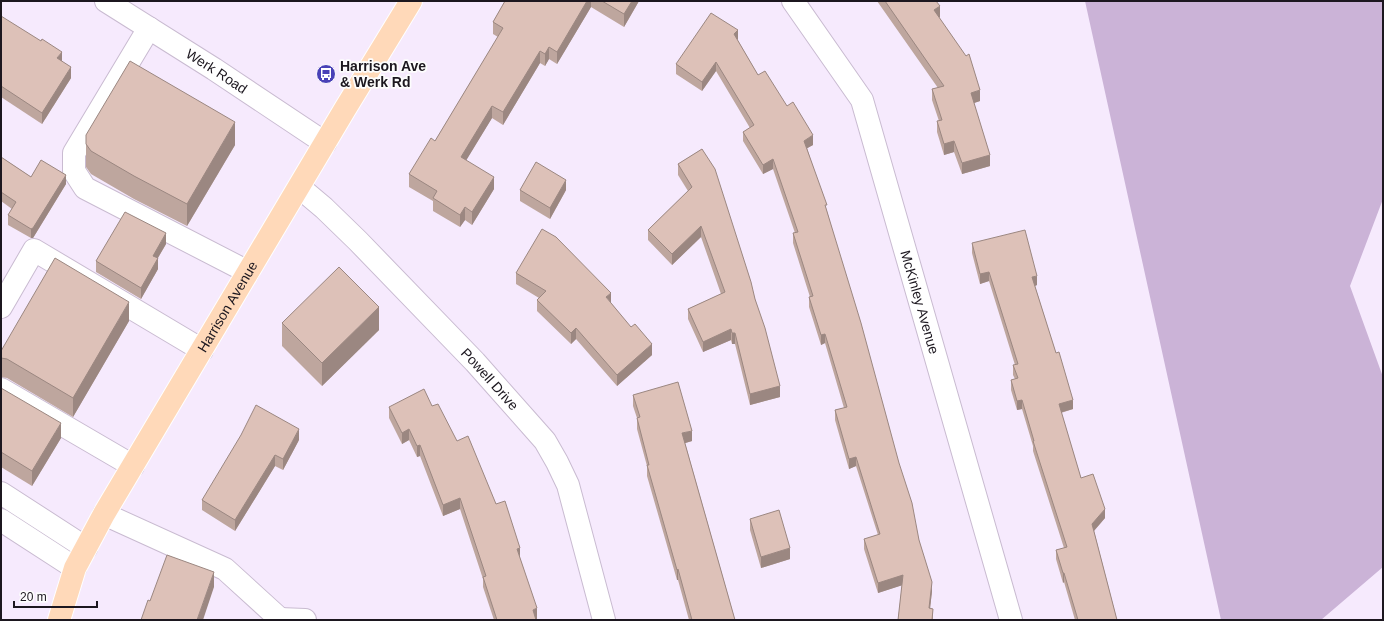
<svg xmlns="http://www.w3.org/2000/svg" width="1384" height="621" font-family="Arial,sans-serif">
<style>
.green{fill:#cbb3d7}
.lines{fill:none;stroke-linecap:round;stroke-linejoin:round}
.minor-casing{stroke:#c9bbd1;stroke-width:24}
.major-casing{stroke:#fff;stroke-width:24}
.minor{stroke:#fff;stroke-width:22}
.major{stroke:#ffd9b9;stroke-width:22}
.wall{fill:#bea69e}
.shaded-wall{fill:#9b8781}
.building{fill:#ddc1b8;stroke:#9b8781}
.labels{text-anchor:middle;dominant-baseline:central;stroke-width:3.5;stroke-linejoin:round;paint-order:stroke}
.poi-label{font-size:14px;font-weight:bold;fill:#1c171f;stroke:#fdfdfd;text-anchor:start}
.street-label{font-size:14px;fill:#1c171f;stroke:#fdfdfd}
</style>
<rect width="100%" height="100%" fill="#f6eafd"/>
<polygon class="green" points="1085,1 1383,1 1383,199 1350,286 1383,377 1383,567 1321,620 1221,620"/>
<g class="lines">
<g class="minor-casing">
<g id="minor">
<path id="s1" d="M 106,1 L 214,69 L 325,143"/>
<path id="s2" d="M 793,1 L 862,100 L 1011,620"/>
<polyline points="149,28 74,153 74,171 85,188 248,272"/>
<path id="s3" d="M 299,187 L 324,208 L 358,241 L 475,362 L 545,441 L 557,462 L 568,485 L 604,620"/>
<polyline points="1,307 34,250 202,350"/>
<polyline points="1,389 133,466"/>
<polyline points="1,493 86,548"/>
<polyline points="104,514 225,569 281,620"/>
<polyline points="1,520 75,568"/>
<polyline points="280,619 305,620"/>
</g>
</g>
<g class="major-casing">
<g id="major">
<path id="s4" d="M 59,620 L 75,568 L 104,514 L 345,109 L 411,1"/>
</g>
</g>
<use href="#minor" class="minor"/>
<use href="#major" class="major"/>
</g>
<g class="wall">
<polygon points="505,1 639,1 624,27 591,7 557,64 549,59 545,66 540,63 503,125 492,118 466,160 494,189 472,225 465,220 460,227 433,211 433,201 409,187 409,174 435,141 498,37 493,34 493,22"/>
<polygon points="877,1 936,1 939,17 980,101 974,103 990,166 962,174 954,152 944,155 937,132 937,121 939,121 932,100 932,89 938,88"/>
<polygon points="1,16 62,61 71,78 42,124 1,97"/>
<polygon points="737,39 758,75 813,145 807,148 827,211 919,540 932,591 930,608 933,609 933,620 898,620 902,585 878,593 864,549 864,539 878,535 856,466 849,469 835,420 835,410 844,408 825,343 821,345 809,307 809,297 810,297 793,243 793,233 795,233 773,169 763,174 743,141 743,132 750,128 716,71 702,91 676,74 676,64"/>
<polygon points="86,135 235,145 187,226 134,199 91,174 86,167"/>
<polygon points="702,149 755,299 780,397 750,405 735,344 732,344 731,340 703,352 688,319 688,309 721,294 701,237 672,265 648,240 648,230 688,191 678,175 678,164"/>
<polygon points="1,157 31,177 66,184 33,238 31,238 8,225 8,215 12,209 1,201"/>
<polygon points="520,190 566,190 550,219 520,201"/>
<polygon points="972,243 1037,285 1035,286 1073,409 1061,413 1081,478 1105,518 1094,531 1117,620 1075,620 1064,582 1063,583 1056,559 1056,550 1064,548 1033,451 1033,446 1022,409 1017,410 1011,390 1011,380 1015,379 1013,375 1013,365 1015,365 989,281 980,284 972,253"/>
<polygon points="166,244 158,258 158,269 141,299 96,272 96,261"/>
<polygon points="516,273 611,303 652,355 617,386 576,339 571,344 537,311 537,300 539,298 516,284"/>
<polygon points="129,321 73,417 7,378 1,377 1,351"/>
<polygon points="282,323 379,330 322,386 282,346"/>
<polygon points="1,388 61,438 32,486 1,467"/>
<polygon points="633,395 692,441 685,443 735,620 689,620 678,580 677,580 647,476 647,466 637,429 637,418 633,406"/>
<polygon points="432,406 457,441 496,504 520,559 537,619 536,619 536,620 494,620 483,587 483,579 460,509 443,516 420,456 417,457 409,440 402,444 389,418 389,407"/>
<polygon points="299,440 283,470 275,466 235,531 202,510 202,500"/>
<polygon points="750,519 790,559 761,568 750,530"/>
</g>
<g class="shaded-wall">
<polygon points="587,1 591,1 591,7 557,64 557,52"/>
<polygon points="632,1 639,1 624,27 624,14"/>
<polygon points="940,6 940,17 934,21 934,10"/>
<polygon points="738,30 738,39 734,44 734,34"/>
<polygon points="549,47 549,59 545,66 545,54"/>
<polygon points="540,51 540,63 503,125 503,112"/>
<polygon points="62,52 62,62 57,58"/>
<polygon points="716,62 716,71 702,91 702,82"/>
<polygon points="71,67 71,78 42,124 42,113"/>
<polygon points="980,90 980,101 971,104 971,93"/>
<polygon points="492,106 492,118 461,169 461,157"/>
<polygon points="235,122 235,145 187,226 187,204"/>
<polygon points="813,135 813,145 804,150 804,141"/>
<polygon points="954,141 954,152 944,155 944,144"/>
<polygon points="990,155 990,166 962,174 962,163"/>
<polygon points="773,159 773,169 763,174 763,165"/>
<polygon points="66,175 66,184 33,238 31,238 31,229"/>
<polygon points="494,177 494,189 472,225 472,212"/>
<polygon points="566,180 566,190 550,219 550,208"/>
<polygon points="465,207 465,220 460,227 460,215"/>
<polygon points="701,226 701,237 672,265 672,254"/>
<polygon points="166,233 166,244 153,266 153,256"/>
<polygon points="158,258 158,269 141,299 141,288"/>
<polygon points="989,272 989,281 980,284 980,274"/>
<polygon points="1037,276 1037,285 1032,287 1032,277"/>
<polygon points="611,293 611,303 606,297"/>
<polygon points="129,302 129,321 73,417 73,398"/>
<polygon points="379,307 379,330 322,386 322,363"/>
<polygon points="576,328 576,339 571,344 571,333"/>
<polygon points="731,329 731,340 703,352 703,342"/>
<rect x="732" y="333" width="3" height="11"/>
<polygon points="825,334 825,343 821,345 821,335"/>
<polygon points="652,344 652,355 617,386 617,375"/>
<polygon points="780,386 780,397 750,405 750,394"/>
<polygon points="1022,400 1022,409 1017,410 1017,401"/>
<polygon points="1073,400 1073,409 1059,413 1059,404"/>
<polygon points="61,423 61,438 32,486 32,471"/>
<polygon points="299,429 299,440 283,470 283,459"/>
<polygon points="409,429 409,440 402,444 402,433"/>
<polygon points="692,431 692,441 682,444 682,433"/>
<polygon points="420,445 420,456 417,457 417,446"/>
<polygon points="275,455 275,466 235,531 235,520"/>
<polygon points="856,457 856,466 849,469 849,459"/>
<polygon points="460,498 460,509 443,516 443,505"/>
<polygon points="1105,509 1105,518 1092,533 1092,524"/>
<polygon points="520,548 520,559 517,549"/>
<polygon points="790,548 790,559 761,568 761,557"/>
<polygon points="678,569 678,580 677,580 677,570"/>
<polygon points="214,572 214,587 203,620 197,620"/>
<polygon points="1063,573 1064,573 1064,582 1063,583"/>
<polygon points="903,575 903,585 878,593 878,583"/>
<polygon points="932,582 932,591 929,618 929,608"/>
<polygon points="537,608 537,619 534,620 533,610"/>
</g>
<g class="building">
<polygon points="505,1 587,1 557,52 549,47 545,54 540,51 503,112 492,106 461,157 494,177 472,212 465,207 460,215 433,198 437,191 409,174 431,138 435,141 503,28 493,22"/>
<polygon points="602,1 632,1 624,14"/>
<polygon points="885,1 936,1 940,6 934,10 966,56 969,54 980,90 971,93 990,155 962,163 954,141 944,144 937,121 942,120 932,89 944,86"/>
<polygon points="711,13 738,30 734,34 758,75 765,71 787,106 793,102 813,135 804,141 827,205 825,205 861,323 899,463 912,503 919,540 932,582 929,608 933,609 932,620 898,620 903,575 878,583 864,539 880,534 856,457 849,459 835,410 847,407 825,334 821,335 809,297 813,296 793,233 798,232 773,159 763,165 743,132 754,125 716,62 702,82 676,64"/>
<polygon points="1,16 41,41 42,39 62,52 57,58 71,67 42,113 1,86"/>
<polygon points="130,61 235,122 187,204 134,176 91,151 86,144 86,135"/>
<polygon points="702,149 715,169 751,282 755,299 765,328 780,386 750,394 735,333 732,333 731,329 703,342 688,309 725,292 701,226 672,254 648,230 692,187 678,164"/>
<polygon points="1,157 31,177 41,160 66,175 33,228 31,229 8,215 16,202 1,192"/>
<polygon points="536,162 566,180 550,208 520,190"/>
<polygon points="125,212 166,233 153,256 158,258 141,288 96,261"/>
<polygon points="542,229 556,237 611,293 606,297 631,327 635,324 652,344 617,375 576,328 571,333 537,300 546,291 516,273"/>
<polygon points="1025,230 1037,276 1032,277 1056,353 1059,352 1073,400 1059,404 1081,478 1093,474 1105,509 1092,524 1117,620 1078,620 1064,573 1063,573 1056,550 1067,547 1033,441 1034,441 1022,400 1017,401 1011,380 1018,378 1013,365 1018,364 989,272 980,274 972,243"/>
<polygon points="55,258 129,302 73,398 7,359 1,358 1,351"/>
<polygon points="339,267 379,307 322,363 282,323"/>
<polygon points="678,382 692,431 682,433 735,620 692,620 678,569 677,570 647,465 649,465 637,418 640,417 633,395"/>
<polygon points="1,388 61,423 32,471 1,452"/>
<polygon points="424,389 432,406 438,404 457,441 468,436 496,504 505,501 520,548 517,549 537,608 533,610 536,620 497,620 483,577 486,576 460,498 443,505 420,445 417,446 409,429 402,433 389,407"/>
<polygon points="256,405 299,429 283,459 275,455 235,520 202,500 241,435"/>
<polygon points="779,510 790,548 761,557 750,519"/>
<polygon points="167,555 214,572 197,620 141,620 148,600 150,601"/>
</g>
<defs>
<g id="bus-disc" transform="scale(1)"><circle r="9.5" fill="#4941b7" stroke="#fdfdfd"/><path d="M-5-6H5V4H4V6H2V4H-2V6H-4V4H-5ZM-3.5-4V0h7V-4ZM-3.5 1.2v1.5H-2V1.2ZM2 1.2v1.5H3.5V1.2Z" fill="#fff"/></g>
</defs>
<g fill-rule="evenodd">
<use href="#bus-disc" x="326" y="74"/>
</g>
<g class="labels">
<g class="poi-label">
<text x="340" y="66">Harrison Ave<tspan x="340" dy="16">&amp; Werk Rd</tspan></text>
</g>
<g class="street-label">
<text stroke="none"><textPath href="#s1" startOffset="131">Werk Road</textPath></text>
<text stroke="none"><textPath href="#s2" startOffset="331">McKinley Avenue</textPath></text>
<text stroke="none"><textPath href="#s4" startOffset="357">Harrison Avenue</textPath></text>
<text stroke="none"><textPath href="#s3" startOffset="271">Powell Drive</textPath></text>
</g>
</g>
<rect width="1384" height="621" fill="none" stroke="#1c171f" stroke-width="4"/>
<path d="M14 601v6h83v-6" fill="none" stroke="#1c171f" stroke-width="2"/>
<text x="20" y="601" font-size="12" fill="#1c171f" stroke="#fdfdfd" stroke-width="3" paint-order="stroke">20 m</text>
</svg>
